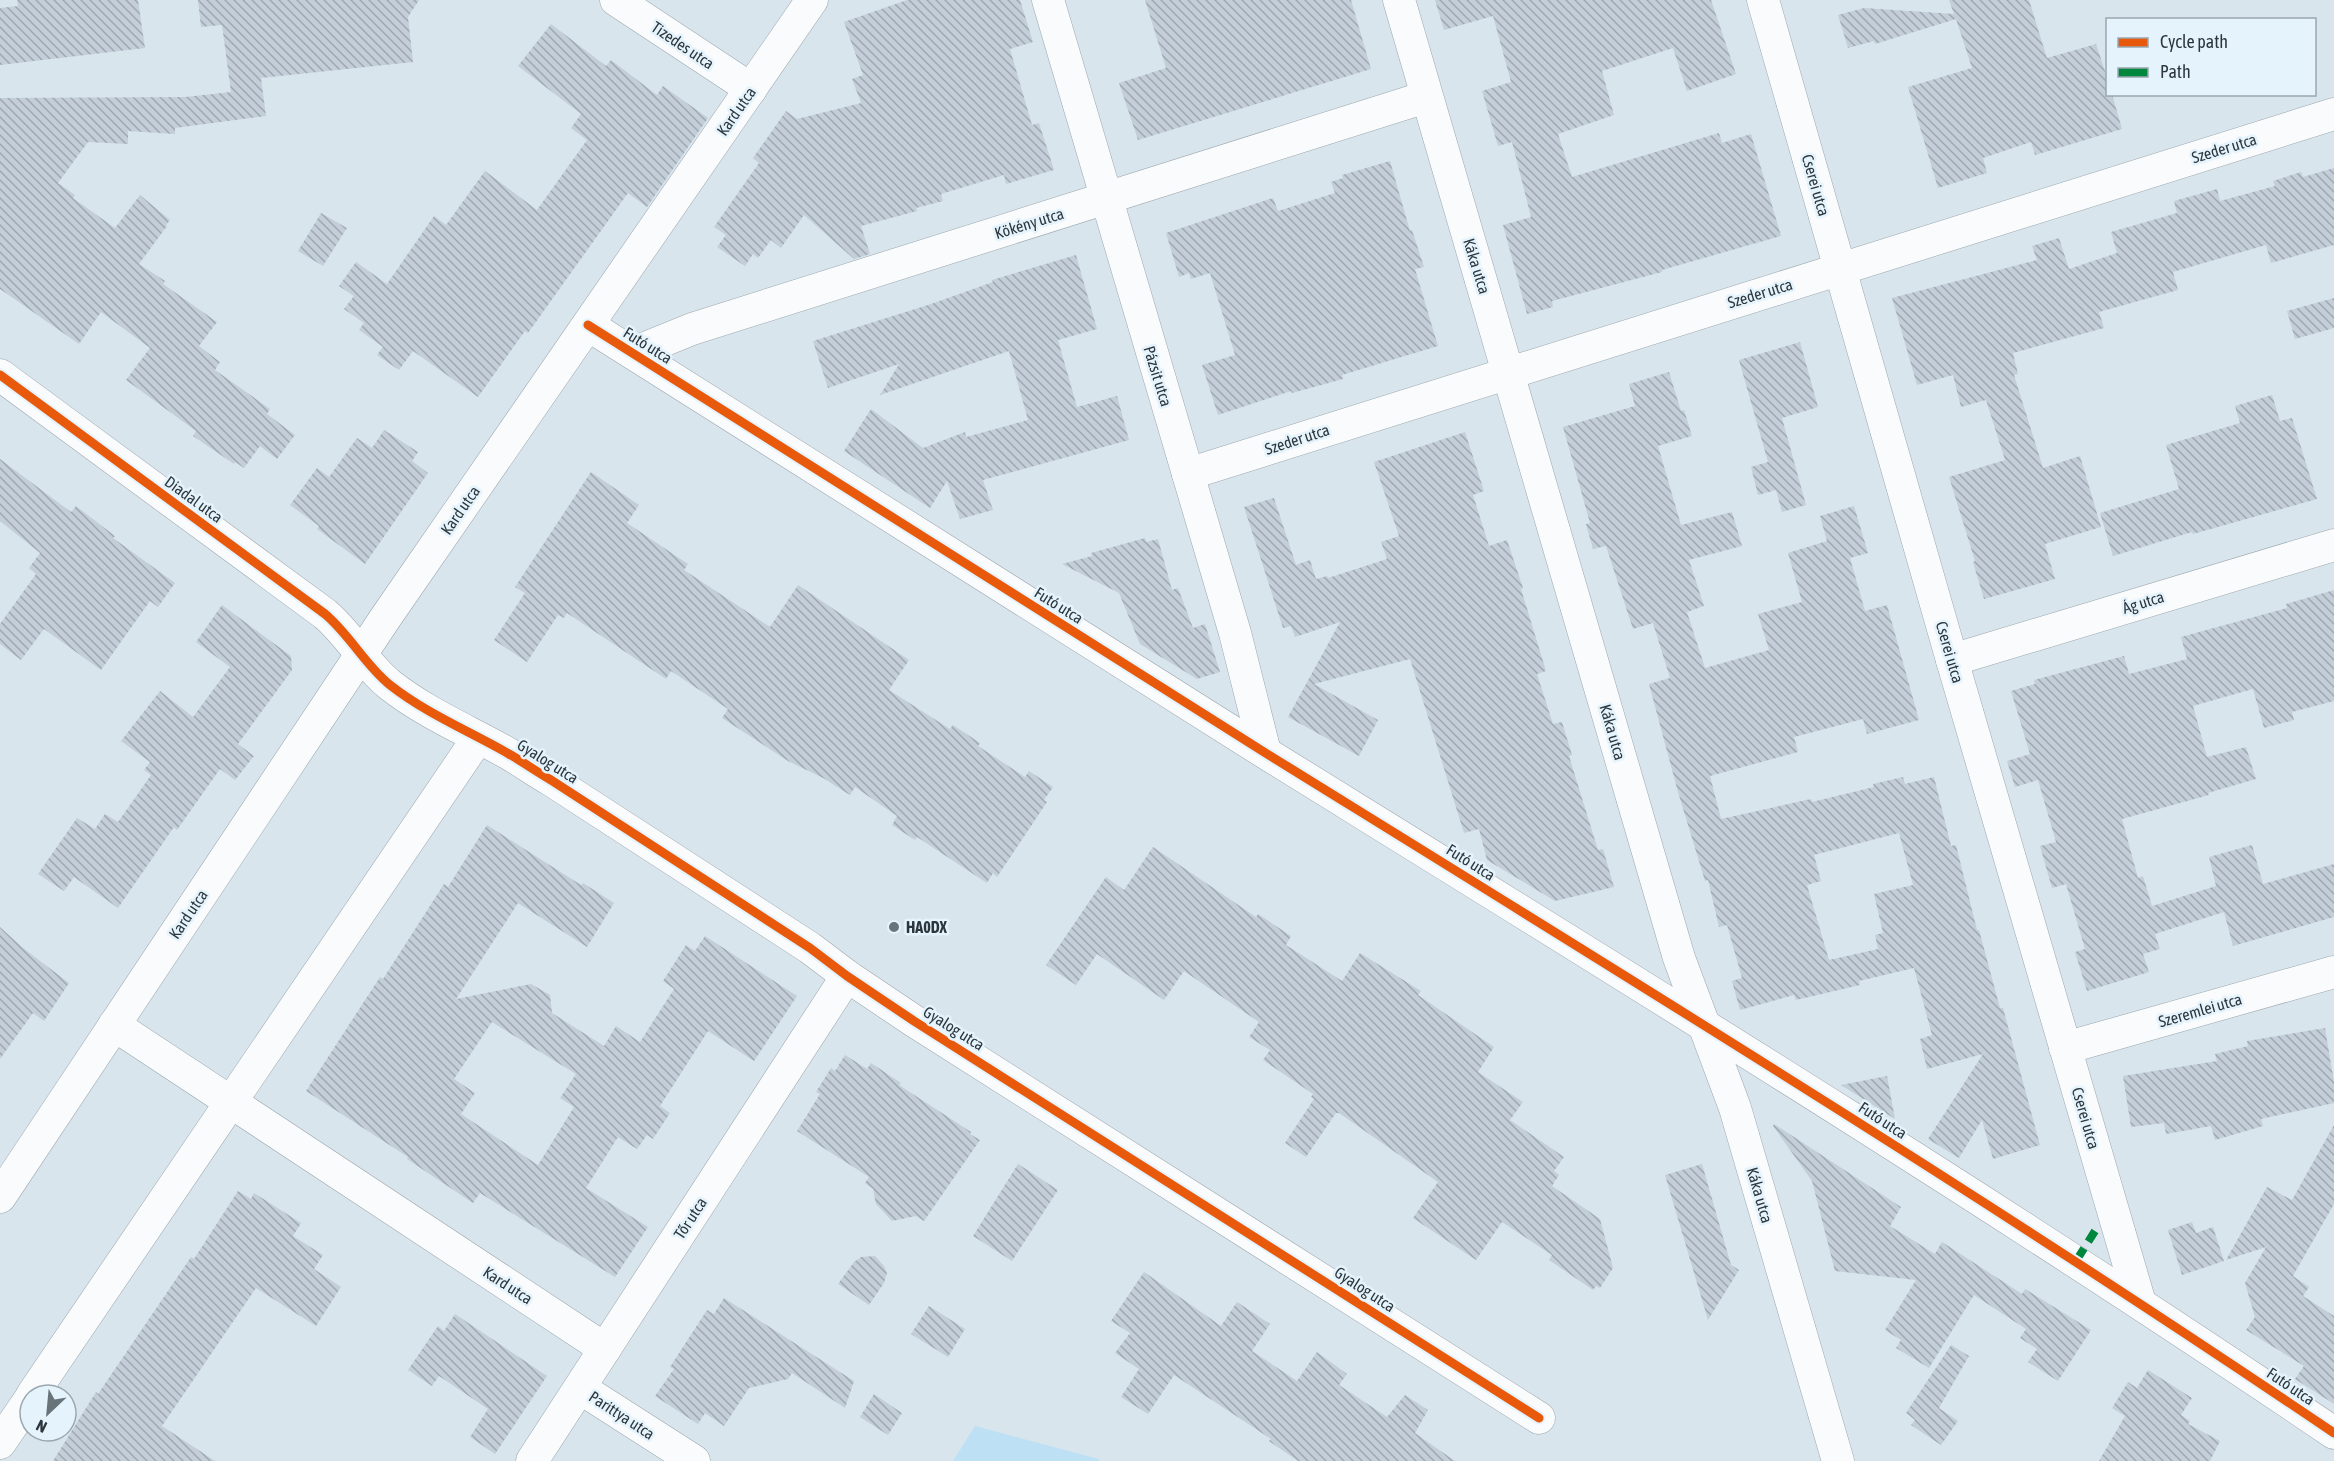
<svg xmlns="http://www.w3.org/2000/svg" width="2334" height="1461" font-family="'Asap Condensed',sans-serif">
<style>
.park{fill:#bee0f4}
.building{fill:url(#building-back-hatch);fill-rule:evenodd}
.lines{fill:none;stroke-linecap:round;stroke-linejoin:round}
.street-casing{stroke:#9da7ae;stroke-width:33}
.street{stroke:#f9fbfc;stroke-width:32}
.quiet{stroke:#00873e;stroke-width:8;stroke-dasharray:15 8;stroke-linecap:butt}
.cycleway-casing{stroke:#e4f3fc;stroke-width:13}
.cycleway{stroke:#e8590c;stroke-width:9}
.poi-dot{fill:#69737a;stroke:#e4f3fc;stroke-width:2}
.labels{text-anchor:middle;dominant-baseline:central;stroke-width:5;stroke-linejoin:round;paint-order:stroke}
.street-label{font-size:16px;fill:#2d363c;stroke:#e4f3fc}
.poi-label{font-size:16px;font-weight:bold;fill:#2d363c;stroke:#e4f3fc;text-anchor:start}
</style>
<defs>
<pattern id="building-back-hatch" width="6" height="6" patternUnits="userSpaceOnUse" patternTransform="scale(1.5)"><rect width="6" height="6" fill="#c3ced9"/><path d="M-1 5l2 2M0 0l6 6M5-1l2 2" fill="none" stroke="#9fa8b1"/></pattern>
</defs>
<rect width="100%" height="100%" fill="#d8e5ed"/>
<polygon class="park" points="975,1426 1099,1459 1099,1461 953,1461"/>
<g class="building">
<polygon points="17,0 138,0 145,48 0,65 0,8 18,6"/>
<polygon points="198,0 419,0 408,17 413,62 261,78 266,116 175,128 175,134 128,131 128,144 88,142 58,183 75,195 73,198 115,228 140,195 170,220 166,225 167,226 139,264 165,281 163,284 217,322 199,346 220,362 215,370 270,409 267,414 295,435 277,459 260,446 244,468 235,462 234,464 193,436 196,431 126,380 150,348 101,312 79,344 0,289 0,98 185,97 231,92 222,25 201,27"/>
<polygon points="907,0 1020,0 1033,42 1010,49 1032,125 1039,123 1054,170 1006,184 1004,175 941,194 943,201 916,208 917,211 861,226 870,254 854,259 804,215 781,248 771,240 758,258 753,254 745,266 717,247 726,235 714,227 759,163 753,158 786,111 797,119 861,103 852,79 863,75 844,22"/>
<polygon points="1145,0 1351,0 1371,69 1138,140 1119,83 1166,68"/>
<polygon points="1435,0 1711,0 1736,74 1687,91 1673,48 1602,71 1614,115 1558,134 1572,177 1719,133 1722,143 1751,134 1781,236 1662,270 1662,272 1552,301 1553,307 1527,314 1503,225 1531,217 1512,142 1498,146 1482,91 1511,82 1493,16 1444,30"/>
<polygon points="1949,0 2029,0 2047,58 2096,44 2108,80 2108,94 2112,94 2122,129 2035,155 2031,142 1983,158 1987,173 1938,188 1908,87 1972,68 1956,19 1875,44 1874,41 1848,48 1838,15 1864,8 1954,14"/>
<polygon points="551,24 606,66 611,60 657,95 663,86 708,118 647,207 628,193 528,333 525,331 478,397 413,351 399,370 377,355 383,347 359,330 364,323 344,309 354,296 339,286 356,262 387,284 434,216 446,225 485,171 537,210 587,140 571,128 581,114 518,66"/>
<polygon points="1390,161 1410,231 1412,230 1424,267 1415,269 1438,346 1342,375 1343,379 1292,393 1291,391 1218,415 1202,365 1235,355 1210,273 1191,279 1189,273 1179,277 1166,233 1273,198 1278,211 1335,193 1331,182 1343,178 1342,175"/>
<polygon points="2334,168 2334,245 2271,263 2266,245 2173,272 2178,290 2099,312 2104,328 2013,353 2018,374 2014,375 2043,468 2080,456 2101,527 2045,544 2055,579 1984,599 1973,562 1975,561 1949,477 2005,460 1986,400 1961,407 1953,375 1917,385 1892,298 2037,260 2032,246 2059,238 2069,269 2117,253 2111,232 2177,213 2174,201 2217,189 2220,201 2275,186 2273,181 2301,172 2303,177"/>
<polygon points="321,213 347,228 323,266 298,251"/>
<polygon points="1076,255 1097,329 1058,340 1077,407 1117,396 1129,440 983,480 993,510 960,519 947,481 930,508 844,451 871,409 923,448 965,432 966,437 1028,420 1009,351 880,395 899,364 828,388 813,341 931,304 993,282 992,280"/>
<polygon points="2334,298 2334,328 2295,339 2287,311"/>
<polygon points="1800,342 1818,407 1782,418 1806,505 1782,512 1776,490 1758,495 1751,467 1768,462 1739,360"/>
<path d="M 1669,372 L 1681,411 L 1684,410 L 1692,436 L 1658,446 L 1681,525 L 1732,512 L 1742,546 L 1689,560 L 1704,606 L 1687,612 L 1705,668 L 1769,650 L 1758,614 L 1802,602 L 1788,553 L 1827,541 L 1820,516 L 1854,506 L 1868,553 L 1850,558 L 1865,611 L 1887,605 L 1919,720 L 1867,734 L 1863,719 L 1794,737 L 1798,752 L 1710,776 L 1721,819 L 1811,799 L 1812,802 L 1874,787 L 1873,784 L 1903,777 L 1905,784 L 1934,777 L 1951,846 L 1956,845 L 1977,930 L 1979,930 L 2000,1008 L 2003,1008 L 2040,1145 L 1993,1159 L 1982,1120 L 1959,1158 L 1928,1139 L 1983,1054 L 1927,1069 L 1920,1039 L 1932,1035 L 1914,968 L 1859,981 L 1860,985 L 1796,1000 L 1794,995 L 1740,1010 L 1732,981 L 1742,978 L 1727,925 L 1719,927 L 1708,880 L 1705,881 L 1678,792 L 1649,684 L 1670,678 L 1653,623 L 1633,629 L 1606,546 L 1593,549 L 1586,524 L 1590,523 L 1563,427 L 1635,406 L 1629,384 ZM 1899,833 L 1913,885 L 1874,894 L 1883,933 L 1875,935 L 1878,949 L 1829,960 L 1807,885 L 1821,881 L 1814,855 Z"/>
<polygon points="2272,395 2280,421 2292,418 2317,499 2193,534 2192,532 2113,556 2100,513 2179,489 2166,445 2240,423 2235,406"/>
<polygon points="384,430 418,452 412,461 428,473 365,564 317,529 319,526 290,505 317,468 329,477 357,438 372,448"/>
<polygon points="1465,432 1484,491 1473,495 1489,546 1507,540 1523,588 1521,589 1546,671 1537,674 1553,724 1562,722 1572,755 1569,756 1598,850 1603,849 1614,887 1555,901 1487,860 1479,829 1464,833 1410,659 1314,684 1378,720 1359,756 1288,717 1340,622 1295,637 1291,626 1283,628 1244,507 1274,498 1296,565 1310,560 1316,579 1327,576 1328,578 1387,559 1381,542 1399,536 1374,462"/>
<polygon points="0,459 71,512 76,506 115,536 113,538 175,583 158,607 150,601 101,670 44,629 21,660 0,644 0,624 36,574 29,568 40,553 0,521"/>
<polygon points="591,472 639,505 627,523 688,564 684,570 770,627 798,585 909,660 889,690 950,729 953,725 980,743 978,746 1025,777 1029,771 1053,787 1044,800 1047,802 997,877 993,873 987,883 917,837 915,840 892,825 897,816 855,787 850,795 823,778 788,761 722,718 728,709 671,671 666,679 567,613 564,618 558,615 527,662 494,640 525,593 515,587"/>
<polygon points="1145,538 1146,542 1158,539 1172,590 1178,588 1193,628 1205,624 1220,672 1197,679 1140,644 1119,593 1062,564 1092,556 1091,553"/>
<polygon points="2334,590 2334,701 2292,712 2294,720 2264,728 2253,689 2193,706 2207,757 2246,747 2256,779 2208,793 2209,795 2122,819 2138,878 2143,876 2152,906 2216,886 2209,857 2252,845 2263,884 2334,864 2334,917 2233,946 2224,912 2155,934 2160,949 2143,954 2149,972 2087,991 2075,952 2085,949 2066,884 2052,888 2040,846 2056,842 2038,780 2015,787 2007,761 2030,754 2011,691 2035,684 2034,680 2124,656 2129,674 2187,659 2181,637 2287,608 2286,604"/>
<polygon points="222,605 291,656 292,670 238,744 254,756 235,780 220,769 177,830 174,827 118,908 74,877 64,891 38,874 77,818 95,829 105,814 118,822 151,775 144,770 150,762 121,741 160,691 193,717 230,667 196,642"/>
<path d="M 487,825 L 581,885 L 583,883 L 614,903 L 587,947 L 518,903 L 456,999 L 531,984 L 550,995 L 552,1013 L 604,1046 L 616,1026 L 640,1042 L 674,989 L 663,981 L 686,945 L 695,951 L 705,936 L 797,996 L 754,1061 L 708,1031 L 660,1106 L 670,1113 L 653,1139 L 647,1135 L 637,1149 L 618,1137 L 586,1188 L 648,1227 L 615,1277 L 480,1193 L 473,1203 L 407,1159 L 408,1157 L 306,1091 L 380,977 L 383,979 L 444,884 L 448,887 ZM 492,1022 L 576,1074 L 560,1098 L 574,1107 L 538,1165 L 461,1114 L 475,1093 L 454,1079 Z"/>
<polygon points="1153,847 1256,917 1258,914 1291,936 1286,945 1342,981 1360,953 1421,991 1418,995 1494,1047 1478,1072 1523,1102 1510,1120 1564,1157 1554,1171 1559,1175 1552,1186 1600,1219 1613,1268 1600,1288 1596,1286 1593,1290 1549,1260 1552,1255 1502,1222 1476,1260 1413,1218 1438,1182 1339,1113 1336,1113 1306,1157 1285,1143 1314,1099 1311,1097 1313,1094 1263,1060 1270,1050 1249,1037 1259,1022 1184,971 1164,1000 1097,954 1076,985 1046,965 1106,877 1124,890"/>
<polygon points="0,927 23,948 69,983 44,1021 33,1013 0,1059"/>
<polygon points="2325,1028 2334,1082 2334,1103 2261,1119 2263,1126 2215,1140 2211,1126 2166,1134 2164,1123 2131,1127 2123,1076 2217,1061 2215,1054 2248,1046 2247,1041"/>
<polygon points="845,1055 867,1069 871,1063 901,1083 899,1085 971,1132 970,1134 980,1140 924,1221 916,1216 892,1221 876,1204 873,1189 865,1183 869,1177 797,1131 820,1094 816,1092 831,1068 835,1071"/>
<polygon points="1887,1076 1895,1119 1841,1085"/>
<polygon points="1774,1124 1901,1207 1890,1226 1935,1254 1942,1242 2022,1294 2025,1289 2091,1330 2058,1381 2028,1362 2037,1349 2020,1338 2026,1329 1974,1295 1929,1368 1896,1348 1901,1340 1885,1330 1916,1280 1835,1271 1812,1181 1773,1126"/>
<polygon points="2334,1125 2334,1204 2293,1276 2309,1287 2303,1296 2334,1316 2334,1404 2295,1379 2304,1366 2246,1330 2255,1317 2245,1283 2266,1247 2226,1260 2267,1187 2292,1200"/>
<polygon points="1018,1164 1058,1190 1012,1261 973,1236"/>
<polygon points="1702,1164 1731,1265 1739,1270 1708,1320 1665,1175"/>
<polygon points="238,1191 251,1199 254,1193 301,1223 293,1236 323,1255 314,1269 341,1287 316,1326 256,1288 162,1426 215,1461 53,1461 96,1392 98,1394 191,1257 194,1259"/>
<polygon points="2192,1222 2196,1233 2213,1227 2224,1261 2182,1275 2168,1230"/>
<polygon points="875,1256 884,1266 887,1273 884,1283 869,1305 838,1284 854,1262 861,1257"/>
<polygon points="1144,1272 1221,1326 1237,1302 1270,1324 1252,1351 1297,1381 1317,1352 1347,1374 1339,1385 1387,1417 1405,1395 1428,1410 1415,1433 1455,1461 1298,1461 1269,1441 1271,1439 1174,1375 1148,1414 1121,1397 1139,1369 1115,1353 1130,1333 1111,1321"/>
<polygon points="724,1298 854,1381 845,1408 792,1373 788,1379 749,1388 724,1426 705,1413 698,1424 655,1396 674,1369 670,1367 707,1310 714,1314"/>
<polygon points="929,1306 965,1329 948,1357 911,1334"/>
<polygon points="455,1314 547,1376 495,1454 470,1437 488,1409 439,1376 432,1386 408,1370 438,1326 444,1331"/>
<polygon points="1951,1345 1969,1356 1939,1408 1958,1421 1941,1445 1911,1425 1915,1420 1906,1413"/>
<polygon points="2148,1370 2192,1398 2181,1415 2190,1421 2188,1424 2220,1441 2210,1461 2099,1461 2125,1416 2112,1408 2128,1382 2137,1388"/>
<polygon points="874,1394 902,1413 888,1435 860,1417"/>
</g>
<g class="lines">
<g class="street-casing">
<g id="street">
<polyline points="616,0 751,89"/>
<polyline points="1048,0 1235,633 1265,752"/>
<polyline points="1399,0 1679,958 1735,1108 1838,1461"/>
<polyline points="1763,0 1952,660 2140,1303"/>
<path d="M 588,325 C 814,466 1038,611 1264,752 C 1624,975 1984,1196 2334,1433"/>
<polyline points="633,353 692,329 1426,97"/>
<path d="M 0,375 L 325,614 C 350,635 365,665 390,685 C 427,714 469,731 509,754 C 523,762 537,772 551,780 L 810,948 L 847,976 L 914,1021 L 1539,1418"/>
<polyline points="1188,474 2334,114"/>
<polyline points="1952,660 2334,545"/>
<polyline points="114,1025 605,1349"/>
<polyline points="2065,1048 2334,972"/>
<polyline points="0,1197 386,617 812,0"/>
<polyline points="580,1388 694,1461"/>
<polyline points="32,1395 478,738"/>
<polyline points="0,1443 30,1399"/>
<polyline points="532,1461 847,976"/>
</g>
</g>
<use href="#street" class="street"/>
<polyline class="quiet" points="2076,1261 2095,1231"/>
<g class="cycleway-casing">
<g id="cycleway">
<path d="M 588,325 C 814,466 1038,611 1264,752 C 1624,975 1984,1196 2334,1433"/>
<path d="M 0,375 L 325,614 C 350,635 365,665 390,685 C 427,714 469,731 509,754 C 523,762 537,772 551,780 L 810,948 L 847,976 L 914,1021 L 1539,1418"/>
</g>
</g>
<use href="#cycleway" class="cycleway"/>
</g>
<circle class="poi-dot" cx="894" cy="927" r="6"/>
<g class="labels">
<g class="street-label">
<text transform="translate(683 45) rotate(34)">Tizedes utca</text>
<text transform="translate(736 111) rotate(-55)">Kard utca</text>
<text transform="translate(2224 148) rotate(-17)">Szeder utca</text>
<text transform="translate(1816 185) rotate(74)">Cserei utca</text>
<text transform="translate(1029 223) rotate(-17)">Kökény utca</text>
<text transform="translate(1477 266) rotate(73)">Káka utca</text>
<text transform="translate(1760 293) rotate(-17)">Szeder utca</text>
<text transform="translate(648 345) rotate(32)">Futó utca</text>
<text transform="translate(1158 376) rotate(73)">Pázsit utca</text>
<text transform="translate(1297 439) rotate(-18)">Szeder utca</text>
<text transform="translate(194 499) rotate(36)">Diadal utca</text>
<text transform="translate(460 510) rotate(-55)">Kard utca</text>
<text transform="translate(2143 602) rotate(-17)">Ág utca</text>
<text transform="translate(1059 605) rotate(32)">Futó utca</text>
<text transform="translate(1950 652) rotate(74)">Cserei utca</text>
<text transform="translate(1613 732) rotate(74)">Káka utca</text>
<text transform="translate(548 761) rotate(32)">Gyalog utca</text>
<text transform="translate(1471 862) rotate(32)">Futó utca</text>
<text transform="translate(188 914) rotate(-56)">Kard utca</text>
<text transform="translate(2200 1010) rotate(-16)">Szeremlei utca</text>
<text transform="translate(954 1028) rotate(32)">Gyalog utca</text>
<text transform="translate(2086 1118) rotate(74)">Cserei utca</text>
<text transform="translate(1883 1120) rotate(33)">Futó utca</text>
<text transform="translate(1760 1195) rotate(74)">Káka utca</text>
<text transform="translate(690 1218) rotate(-57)">Tőr utca</text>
<text transform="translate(508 1285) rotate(33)">Kard utca</text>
<text transform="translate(1365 1289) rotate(33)">Gyalog utca</text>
<text transform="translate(2291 1386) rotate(34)">Futó utca</text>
<text transform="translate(622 1415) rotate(33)">Parittya utca</text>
</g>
<g class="poi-label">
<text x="906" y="927">HA0DX</text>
</g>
</g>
<rect x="2106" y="18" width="210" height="78" fill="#e4f3fc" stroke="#9ba7af" stroke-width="1.5"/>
<rect x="2118" y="38" width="30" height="9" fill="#e8590c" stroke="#9ba7af" stroke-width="1.5"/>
<text x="2160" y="48" font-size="18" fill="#2d363c">Cycle path</text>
<rect x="2118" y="68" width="30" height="9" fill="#00873e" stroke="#9ba7af" stroke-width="1.5"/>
<text x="2160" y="78" font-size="18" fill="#2d363c">Path</text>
<g transform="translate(48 1413) rotate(206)"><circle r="28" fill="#e4f3fc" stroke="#9ba7af" stroke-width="1.5"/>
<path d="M0-4.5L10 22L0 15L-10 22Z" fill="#69737a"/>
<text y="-9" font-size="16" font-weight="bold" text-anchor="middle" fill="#2d363c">N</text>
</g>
</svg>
